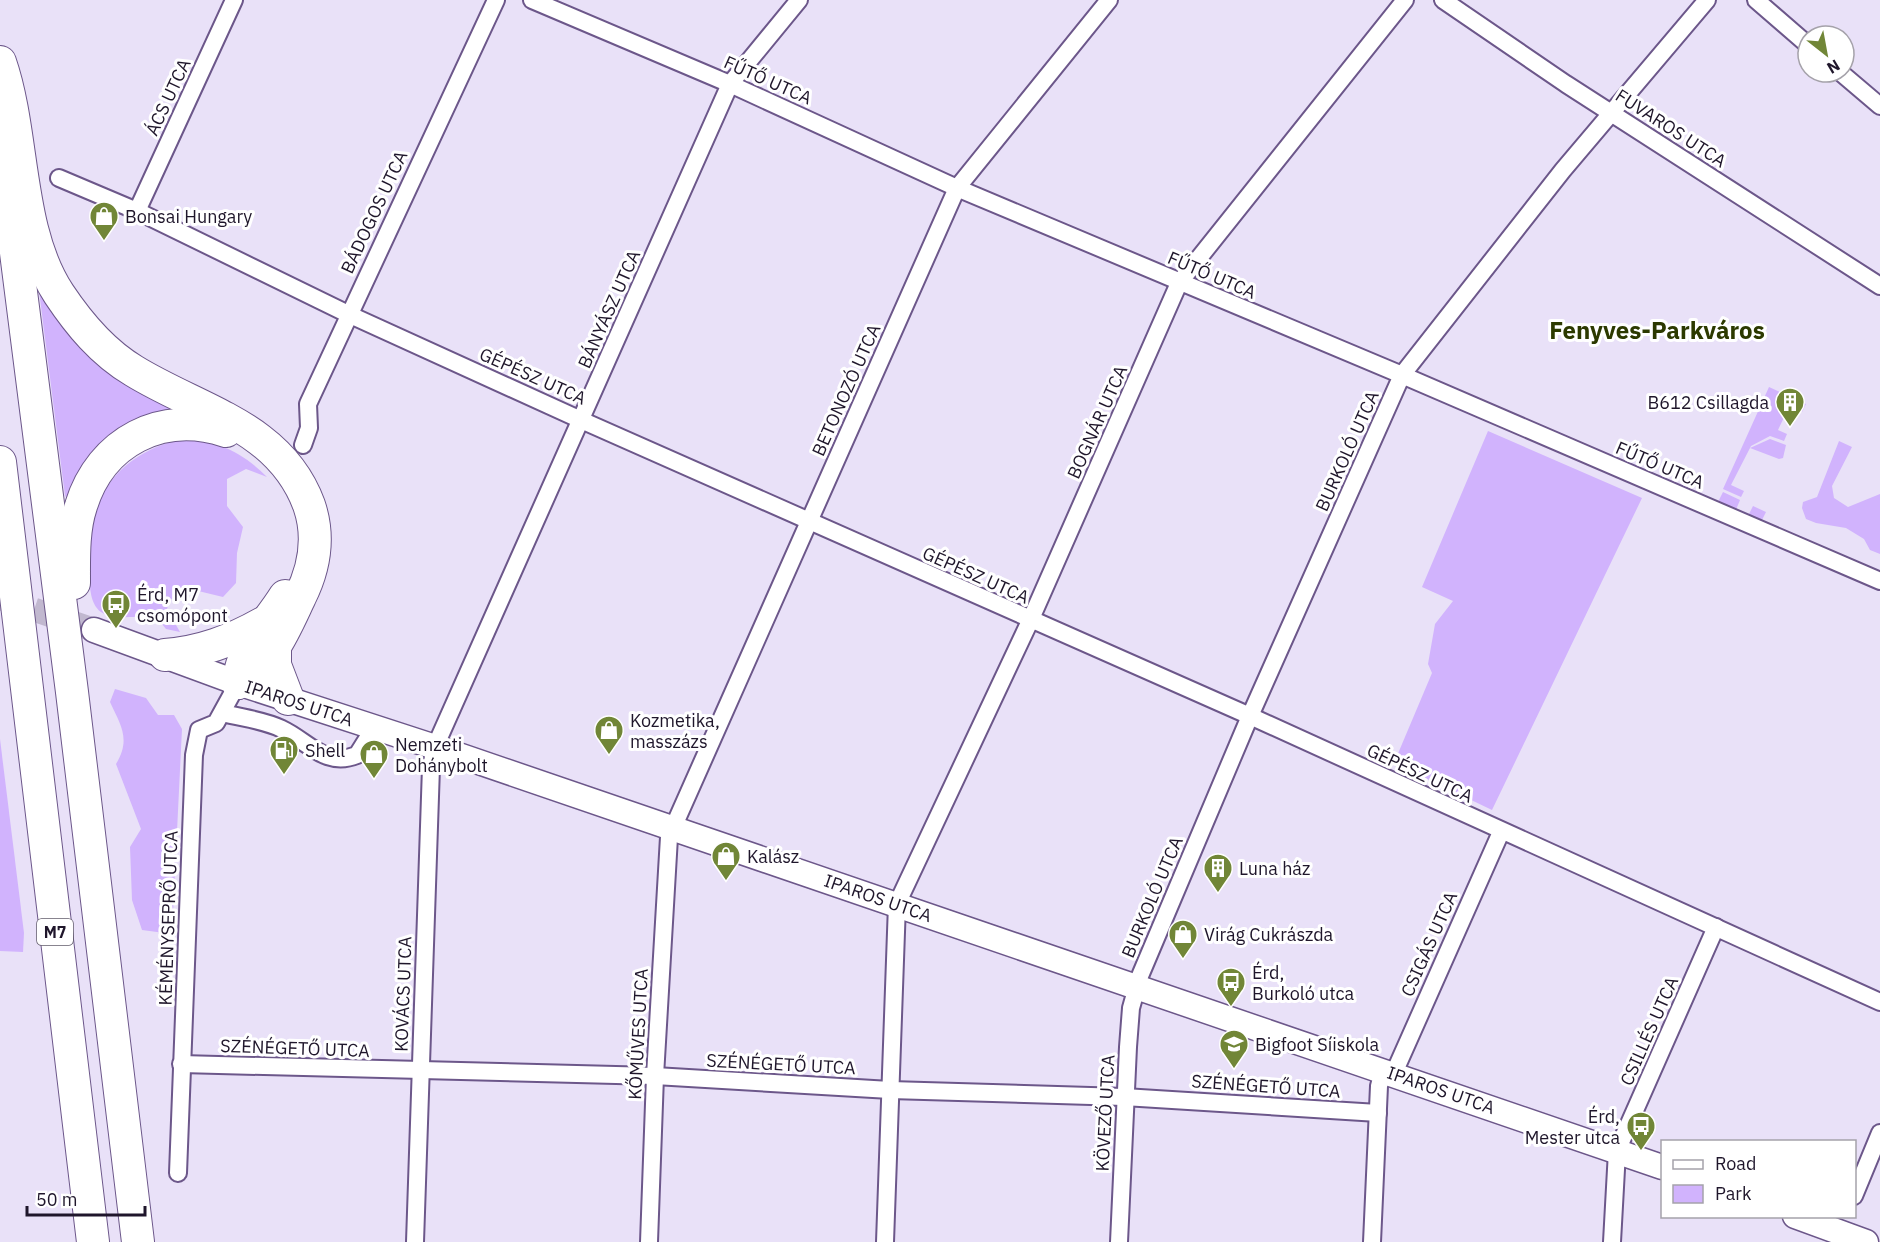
<svg xmlns="http://www.w3.org/2000/svg" width="1880" height="1242" font-family="'IBM Plex Sans',sans-serif">
<style>
.green{fill:#d1b3fd}
.lines{fill:none;stroke-linecap:round;stroke-linejoin:round}
.secondary-tunnel{stroke:#c1b8cf;stroke-width:24;stroke-dasharray:24 12;stroke-linecap:butt}
.street-casing{stroke:#6c578a;stroke-width:20}
.secondary-casing{stroke:#6c578a;stroke-width:27}
.highway-casing{stroke:#6c578a;stroke-width:34}
.street{stroke:#fff;stroke-width:16}
.secondary{stroke:#fff;stroke-width:24}
.highway{stroke:#fff;stroke-width:32}
.labels{text-anchor:middle;dominant-baseline:central;stroke-width:6;stroke-linejoin:round;paint-order:stroke}
.shield{fill:#fff;stroke:#625c6b;stroke-width:1.5}
.shield-label{font-size:16px;font-weight:bold;fill:#1f162b}
.street-label{font-size:18px;fill:#1f162b;stroke:#fff}
.poi-label{font-size:18px;fill:#1f162b;stroke:#fff;text-anchor:start}
.district-label{font-size:24px;font-weight:bold;fill:#2c3900;stroke:#fff}
</style>
<rect width="100%" height="100%" fill="#e9e1f8"/>
<g class="green">
<polygon points="38,283 179,405 69,500 65,496"/>
<polygon points="1769,387 1806,404 1802,412 1797,410 1795,414 1787,411 1778,430 1787,434 1784,441 1770,436 1751,446 1750,448 1770,439 1786,445 1783,458 1779,459 1750,448 1731,485 1744,491 1741,497 1723,489"/>
<polygon points="1488,431 1642,498 1492,810 1394,763 1432,673 1428,664 1435,624 1453,601 1422,587"/>
<path d="M 178,440 C 216,440 240,450 267,477 L 246,469 L 227,479 L 227,506 L 243,527 L 237,553 L 236,583 L 223,597 L 190,589 L 170,600 L 167,609 L 180,632 L 166,629 C 150,607 120,625 101,612 C 90,604 90,587 89,574 C 84,506 111,457 178,440 Z"/>
<polygon points="1839,441 1852,447 1832,486 1834,498 1848,507 1880,494 1880,554 1870,550 1864,539 1846,528 1816,523 1806,519 1802,508 1803,502 1817,497"/>
<polygon points="1723,492 1740,500 1735,512 1717,504"/>
<polygon points="1753,506 1766,512 1760,524 1747,518"/>
<path d="M 115,689 L 146,698 L 158,715 L 174,715 L 182,729 L 172,934 L 142,930 L 132,900 L 130,847 L 141,829 L 116,764 C 131,739 121,726 110,702 Z"/>
<polygon points="0,739 24,933 23,952 0,951"/>
</g>
<g class="lines">
<polyline class="secondary-tunnel" points="0,598 94,630"/>
<g class="street-casing">
<g id="street">
<polyline points="532,0 730,84 957,188 1402,375 1880,581"/>
<polyline points="1443,0 1566,84 1880,286"/>
<polyline points="1756,0 1808,45"/>
<polyline points="1840,72 1880,106"/>
<polyline points="59,178 137,211 348,314 581,420 1250,716 1880,1002"/>
<polyline points="137,211 234,0"/>
<polyline points="303,445 309,428 308,404 496,0"/>
<path d="M 223,713 C 242,718 264,720 282,729 C 308,741 325,768 357,755 L 374,728"/>
<polyline points="181,1064 655,1076 890,1090 1124,1097 1378,1113"/>
<polyline points="1394,1073 1501,832"/>
<polyline points="178,1173 194,755 199,730 216,723 238,683"/>
<polyline points="1854,1196 1880,1133"/>
<polyline points="415,1242 431,767 435,747 730,84 799,0"/>
<polyline points="649,1242 655,1076 669,837 957,188 1109,0"/>
<polyline points="885,1242 897,904 1030,621 1179,283 1405,0"/>
<polyline points="1119,1242 1128,1047 1131,1008 1140,976 1250,716 1402,375 1563,170 1707,0"/>
<polyline points="1372,1242 1379,1086 1383,1071"/>
<polyline points="1612,1242 1617,1151 1716,927"/>
</g>
</g>
<g class="secondary-casing">
<g id="secondary">
<polyline points="94,630 238,683 435,747 1662,1167"/>
<polyline points="1795,1216 1866,1242"/>
</g>
</g>
<g class="highway-casing">
<g id="highway">
<path d="M 0,62 C 25,134 16,229 59,294 C 79,324 102,352 134,371 C 199,411 280,426 309,505 C 320,537 315,567 300,597 C 283,633 273,660 238,683"/>
<polyline points="0,127 72,692 138,1242"/>
<polyline points="0,462 93,1242"/>
<path d="M 74,583 C 74,558 73,530 81,506 C 101,441 162,410 226,431"/>
<polyline points="275,647 275,665 288,699"/>
<path d="M 165,655 C 201,652 231,641 263,623"/>
<path d="M 238,683 C 243,644 265,628 285,596"/>
</g>
</g>
<use href="#street" class="street"/>
<use href="#secondary" class="secondary"/>
<use href="#highway" class="highway"/>
</g>
<defs>
<g id="shop-pin" transform="scale(1.5)"><path d="M0 17L-7.5 6A9.5 9.5 0 1 1 7.5 6Z" fill="#718637" stroke="#fff"/><path d="M-5-2.5h2.3a2.7 3.5 0 0 1 5.4 0H5L5.5 6h-11ZM-1.5-2.5h3a1.5 2.3 0 0 0-3 0Z" fill="#fff"/></g>
<g id="building-pin" transform="scale(1.5)"><path d="M0 17L-7.5 6A9.5 9.5 0 1 1 7.5 6Z" fill="#718637" stroke="#fff"/><path d="M-4-6H4V6H1V3H-1V6H-4ZM-2.5-4.3h1.7v1.8h-1.7ZM.8-4.3h1.7v1.8H.8ZM-2.5-1h1.7V.8h-1.7ZM.8-1h1.7V.8H.8Z" fill="#fff"/></g>
<g id="bus-pin" transform="scale(1.5)"><path d="M0 17L-7.5 6A9.5 9.5 0 1 1 7.5 6Z" fill="#718637" stroke="#fff"/><path d="M-5-6H5V4H4V6H2V4H-2V6H-4V4H-5ZM-3.5-4V0h7V-4ZM-3.5 1.2v1.5H-2V1.2ZM2 1.2v1.5H3.5V1.2Z" fill="#fff"/></g>
<g id="fuel-pin" transform="scale(1.5)"><path d="M0 17L-7.5 6A9.5 9.5 0 1 1 7.5 6Z" fill="#718637" stroke="#fff"/><path d="M-5.5-6h7V0h2V4h1.3V-2.5L3-4.5l.8-.8L6-3V5H2.5V1h-1V6h-7ZM-4.2-4.7v3.2H.2V-4.7Z" fill="#fff"/></g>
<g id="school-pin" transform="scale(1.5)"><path d="M0 17L-7.5 6A9.5 9.5 0 1 1 7.5 6Z" fill="#718637" stroke="#fff"/><path d="M0-5L7-2L0 1L-7-2ZM-4 1L0 2.5L4 1V4Q0 6-4 4Z" fill="#fff"/></g>
</defs>
<g fill-rule="evenodd">
<use href="#shop-pin" x="104" y="216"/>
<use href="#building-pin" x="1790" y="402"/>
<use href="#bus-pin" x="116" y="604"/>
<use href="#shop-pin" x="609" y="730"/>
<use href="#fuel-pin" x="284" y="750"/>
<use href="#shop-pin" x="374" y="754"/>
<use href="#shop-pin" x="726" y="856"/>
<use href="#building-pin" x="1218" y="868"/>
<use href="#shop-pin" x="1183" y="934"/>
<use href="#bus-pin" x="1231" y="982"/>
<use href="#school-pin" x="1234" y="1044"/>
<use href="#bus-pin" x="1641" y="1126"/>
</g>
<g class="labels">
<rect class="shield" x="37" y="919" width="36" height="26" rx="4.5"/>
<g class="shield-label">
<text x="55" y="932">M7</text>
</g>
<g class="street-label">
<text transform="translate(768 80) rotate(24)">FŰTŐ UTCA</text>
<text transform="translate(168 97) rotate(-65)">ÁCS UTCA</text>
<text transform="translate(1671 128) rotate(33)">FUVAROS UTCA</text>
<text transform="translate(374 212) rotate(-65)">BÁDOGOS UTCA</text>
<text transform="translate(1212 275) rotate(23)">FŰTŐ UTCA</text>
<text transform="translate(609 309) rotate(-66)">BÁNYÁSZ UTCA</text>
<text transform="translate(533 376) rotate(24)">GÉPÉSZ UTCA</text>
<text transform="translate(846 390) rotate(-66)">BETONOZÓ UTCA</text>
<text transform="translate(1097 422) rotate(-66)">BOGNÁR UTCA</text>
<text transform="translate(1347 451) rotate(-66)">BURKOLÓ UTCA</text>
<text transform="translate(1660 465) rotate(23)">FŰTŐ UTCA</text>
<text transform="translate(976 575) rotate(24)">GÉPÉSZ UTCA</text>
<text transform="translate(299 703) rotate(18)">IPAROS UTCA</text>
<text transform="translate(1420 773) rotate(25)">GÉPÉSZ UTCA</text>
<text transform="translate(1152 897) rotate(-67)">BURKOLÓ UTCA</text>
<text transform="translate(878 898) rotate(19)">IPAROS UTCA</text>
<text transform="translate(168 918) rotate(-88)">KÉMÉNYSEPRŐ UTCA</text>
<text transform="translate(1429 944) rotate(-66)">CSIGÁS UTCA</text>
<text transform="translate(403 994) rotate(-88)">KOVÁCS UTCA</text>
<text transform="translate(1649 1031) rotate(-66)">CSILLÉS UTCA</text>
<text transform="translate(638 1034) rotate(-87)">KŐMŰVES UTCA</text>
<text transform="translate(295 1048) rotate(2)">SZÉNÉGETŐ UTCA</text>
<text transform="translate(781 1064) rotate(3)">SZÉNÉGETŐ UTCA</text>
<text transform="translate(1266 1086) rotate(4)">SZÉNÉGETŐ UTCA</text>
<text transform="translate(1441 1090) rotate(19)">IPAROS UTCA</text>
<text transform="translate(1105 1113) rotate(-87)">KÖVEZŐ UTCA</text>
</g>
<g class="poi-label">
<text x="125" y="216">Bonsai Hungary</text>
<text x="1769" y="402" text-anchor="end">B612 Csillagda</text>
<text x="137" y="594">Érd, M7<tspan x="137" dy="21">csomópont</tspan></text>
<text x="630" y="720">Kozmetika,<tspan x="630" dy="21">masszázs</tspan></text>
<text x="395" y="744">Nemzeti<tspan x="395" dy="21">Dohánybolt</tspan></text>
<text x="305" y="750">Shell</text>
<text x="747" y="856">Kalász</text>
<text x="1239" y="868">Luna ház</text>
<text x="1204" y="934">Virág Cukrászda</text>
<text x="1252" y="972">Érd,<tspan x="1252" dy="21">Burkoló utca</tspan></text>
<text x="1255" y="1044">Bigfoot Síiskola</text>
<text x="1620" y="1116" text-anchor="end">Érd,<tspan x="1620" dy="21">Mester utca</tspan></text>
</g>
<g class="district-label">
<text x="1657" y="330">Fenyves-Parkváros</text>
</g>
</g>
<rect x="1661" y="1140" width="195" height="78" fill="#ffffff" stroke="#a5a2aa" stroke-width="1.5"/>
<rect x="1673" y="1160" width="30" height="9" fill="#ffffff" stroke="#a5a2aa" stroke-width="1.5"/>
<text x="1715" y="1170" font-size="18" fill="#1f162b">Road</text>
<rect x="1673" y="1185" width="30" height="18" fill="#d1b3fd" stroke="#a5a2aa" stroke-width="1.5"/>
<text x="1715" y="1200" font-size="18" fill="#1f162b">Park</text>
<g transform="translate(1826 54) rotate(149)"><circle r="28" fill="#ffffff" stroke="#a5a2aa" stroke-width="1.5"/>
<path d="M0-4.5L10 22L0 15L-10 22Z" fill="#718637"/>
<text y="-9" font-size="16" font-weight="bold" text-anchor="middle" fill="#1f162b">N</text>
</g>
<path d="M27 1206v9h118v-9" fill="none" stroke="#1f162b" stroke-width="3"/>
<text x="36" y="1206" font-size="18" fill="#1f162b" stroke="#ffffff" stroke-width="4.5" paint-order="stroke">50 m</text>
</svg>
